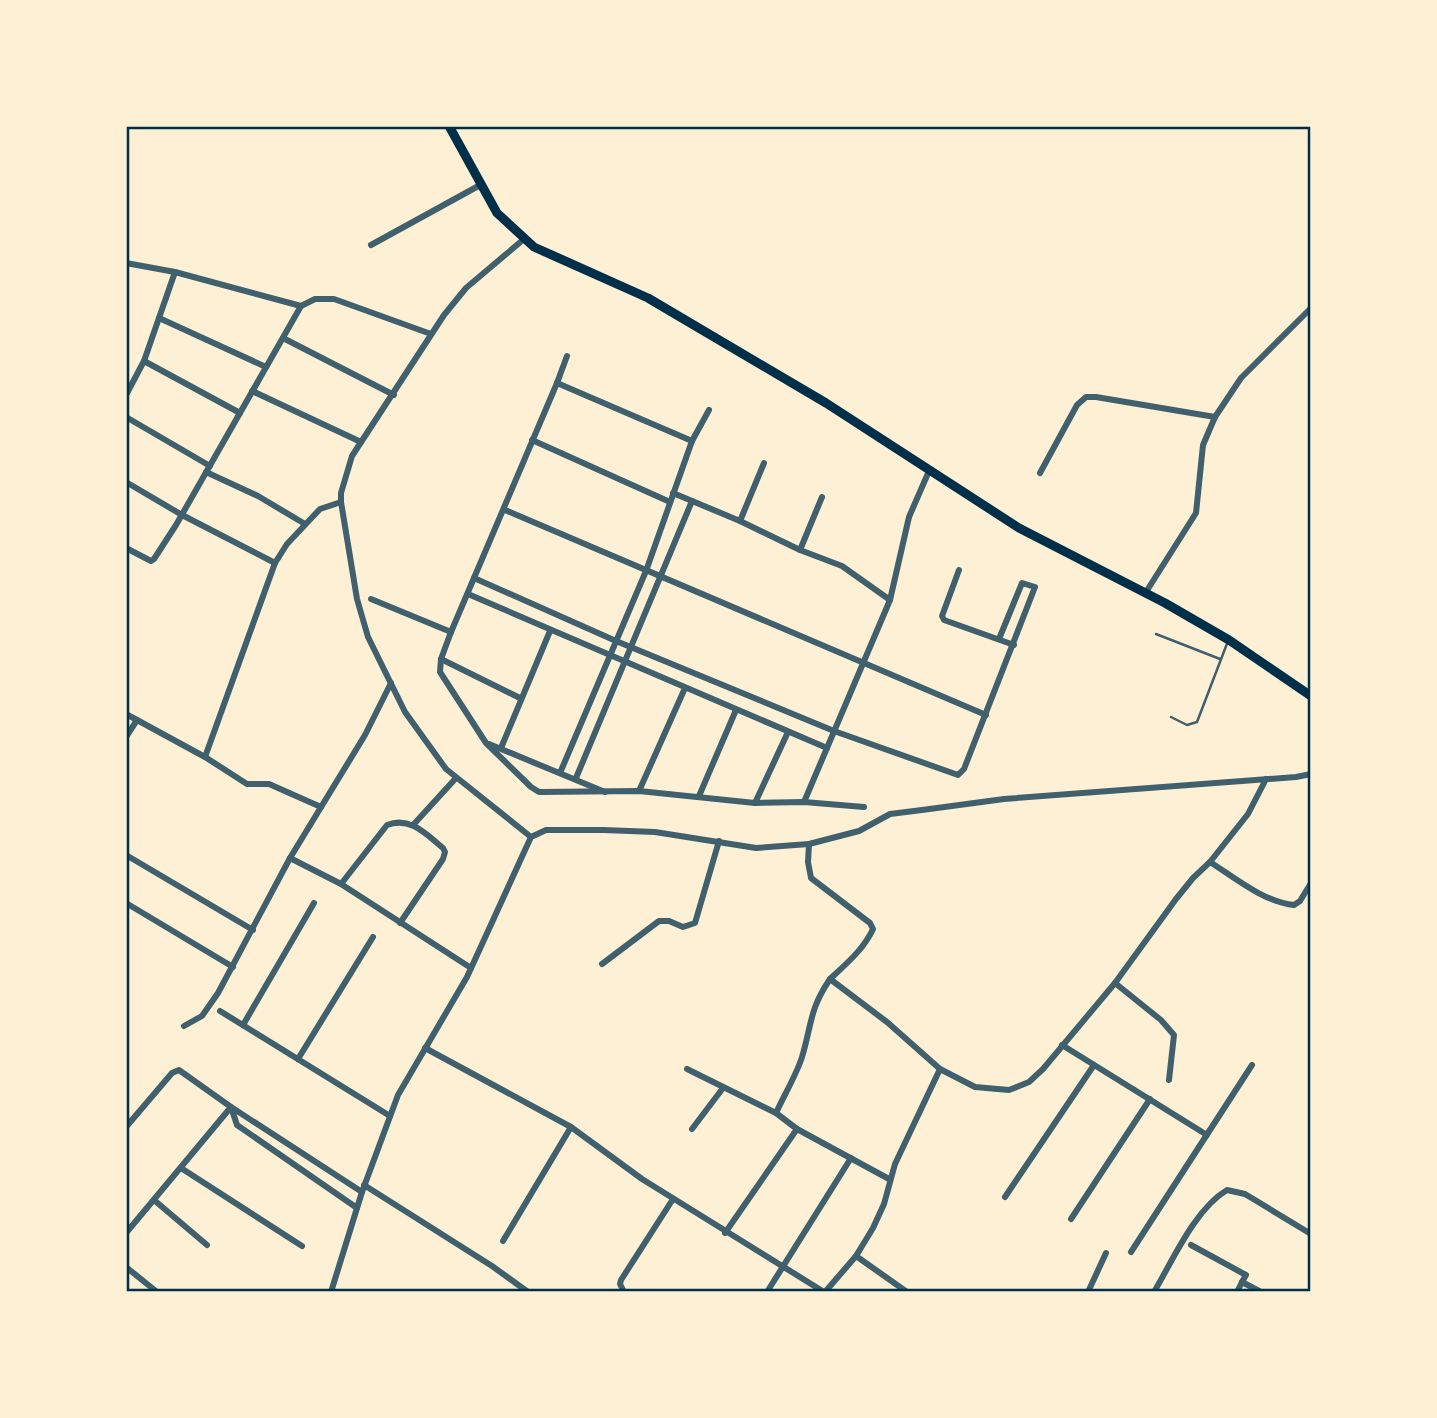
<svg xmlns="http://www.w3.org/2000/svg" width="1437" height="1418" font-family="'Roboto Condensed',sans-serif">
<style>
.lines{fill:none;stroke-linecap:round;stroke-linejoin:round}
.service{stroke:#3f606c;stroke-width:2.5}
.minor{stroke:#3f606c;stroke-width:6}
.secondary{stroke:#003049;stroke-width:9}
.neatline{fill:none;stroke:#003049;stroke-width:2.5}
</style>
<rect width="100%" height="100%" fill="#fdf0d5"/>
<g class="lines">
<g class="service">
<polyline points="1156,634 1220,659"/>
<polyline points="1171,717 1187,725 1197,722 1228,641"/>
</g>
<g class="minor">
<polyline points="524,239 466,288 444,315 352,456 341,493 341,502 357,599 368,637 405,712 446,769 531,837"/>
<polyline points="371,245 482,184"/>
<polyline points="126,263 175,272 301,306"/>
<polyline points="159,318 266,367"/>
<polyline points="283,338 394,395"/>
<polyline points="144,361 240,413"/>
<polyline points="557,383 567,356"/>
<polyline points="252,391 361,442"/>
<polyline points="126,395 144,361 175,272"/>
<polyline points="126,417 210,466"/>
<polyline points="532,440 670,502"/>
<polyline points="692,441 709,410"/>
<polyline points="206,472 258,496 305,524"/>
<polyline points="1040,473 1077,405 1086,397 1096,397 1215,417"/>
<polyline points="126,482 182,515 275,563"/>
<polyline points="673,493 740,521 800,550 842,566 890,600"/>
<polyline points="505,510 986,715"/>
<polyline points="740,521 764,463"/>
<polyline points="126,548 151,561 154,559 176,525 301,306 315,299 334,299 431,334"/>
<polyline points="800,550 822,497"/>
<polyline points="959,570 942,616 944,620 1014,645"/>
<polyline points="474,578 616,641 834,731 958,775 964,769 1035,587 1022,583 999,639"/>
<polyline points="1146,592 1196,513 1203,445 1215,417 1241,378 1311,308"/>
<polyline points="468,594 827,748"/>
<polyline points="371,599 451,632"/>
<polyline points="441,659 520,698"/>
<polyline points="126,714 205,757 247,784 269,784 321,807"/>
<polyline points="126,737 137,720"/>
<polyline points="489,744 605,792"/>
<polyline points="501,748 550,631"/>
<polyline points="205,757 275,563 287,544 320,509 341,502"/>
<polyline points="560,773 646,571 692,441 557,383 451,632 441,659 440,672 486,743 531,787 539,792 639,791 755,803 804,802 864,807"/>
<polyline points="576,778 692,501"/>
<polyline points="639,791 685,688"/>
<polyline points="699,796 736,710"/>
<polyline points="804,802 890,600 909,517 929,471"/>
<polyline points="755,803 788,732"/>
<polyline points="414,824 456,778"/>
<path d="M 809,844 L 808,862 L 811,878 L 870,923 L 873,929 C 864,949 846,964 830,979 L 887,1022 L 940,1069"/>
<polyline points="126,855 253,930"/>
<polyline points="290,858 341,884 471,968"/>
<path d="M 1210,862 C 1235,878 1264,902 1294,905 L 1300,901 L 1311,883"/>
<path d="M 341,884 L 387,825 C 410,816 426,834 443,848 L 445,852 L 443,859 L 400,923"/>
<polyline points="126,903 233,967"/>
<polyline points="602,964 659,921 669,921 683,927 695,923 719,841"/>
<path d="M 830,979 C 809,1010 812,1024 802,1057 C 796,1076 784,1095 776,1113 L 797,1129 L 889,1179"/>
<polyline points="1115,983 1161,1020 1174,1035 1169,1080"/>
<polyline points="220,1011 390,1116"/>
<polyline points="243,1025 314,903"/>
<polyline points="184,1026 202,1016 218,993 290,858 365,735 391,683"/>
<polyline points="1062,1045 1207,1135"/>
<polyline points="425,1048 571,1127 642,1179 824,1292"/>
<polyline points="298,1059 373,937"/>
<polyline points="687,1069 776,1113"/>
<polyline points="126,1127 172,1073 179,1070 231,1107 126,1233"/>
<polyline points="692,1129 723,1088"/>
<polyline points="181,1168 302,1246"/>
<polyline points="364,1185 492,1266 528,1292"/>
<polyline points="1005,1197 1094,1065"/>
<polyline points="154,1200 207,1245"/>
<polyline points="357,1208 237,1125 231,1107 362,1192"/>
<polyline points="1071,1219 1150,1099"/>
<polyline points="725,1233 797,1129"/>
<polyline points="503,1241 571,1127"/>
<polyline points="1191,1245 1246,1275 1242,1282 1261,1292"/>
<polyline points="1131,1252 1252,1065"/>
<polyline points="856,1256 907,1292"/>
<polyline points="126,1267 157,1292"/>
<polyline points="331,1292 362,1192 398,1095 467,977 531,837 546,830 603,830 655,832 756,848 809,844 859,831 890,814 922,810 1004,799 1296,777 1311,774"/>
<polyline points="624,1292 620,1284 621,1280 673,1199"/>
<polyline points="767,1292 851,1158"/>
<polyline points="825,1292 856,1256 873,1228 884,1204 895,1164 940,1069 975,1087 1009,1090 1029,1082 1043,1069 1115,983 1176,899 1193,878 1210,862 1248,814 1266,779"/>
<polyline points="1088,1292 1106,1253"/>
<path d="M 1154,1292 C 1173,1260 1195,1209 1227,1190 L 1245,1194 L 1311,1234"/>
<polyline points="1237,1292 1242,1282"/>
</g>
<polyline class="secondary" points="449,126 497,213 534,247 648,298 826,403 1019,528 1165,603 1229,640 1311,696"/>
</g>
<rect width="1437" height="1418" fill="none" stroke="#fdf0d5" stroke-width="256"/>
<rect x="128" y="128" width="1181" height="1162" class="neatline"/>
</svg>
